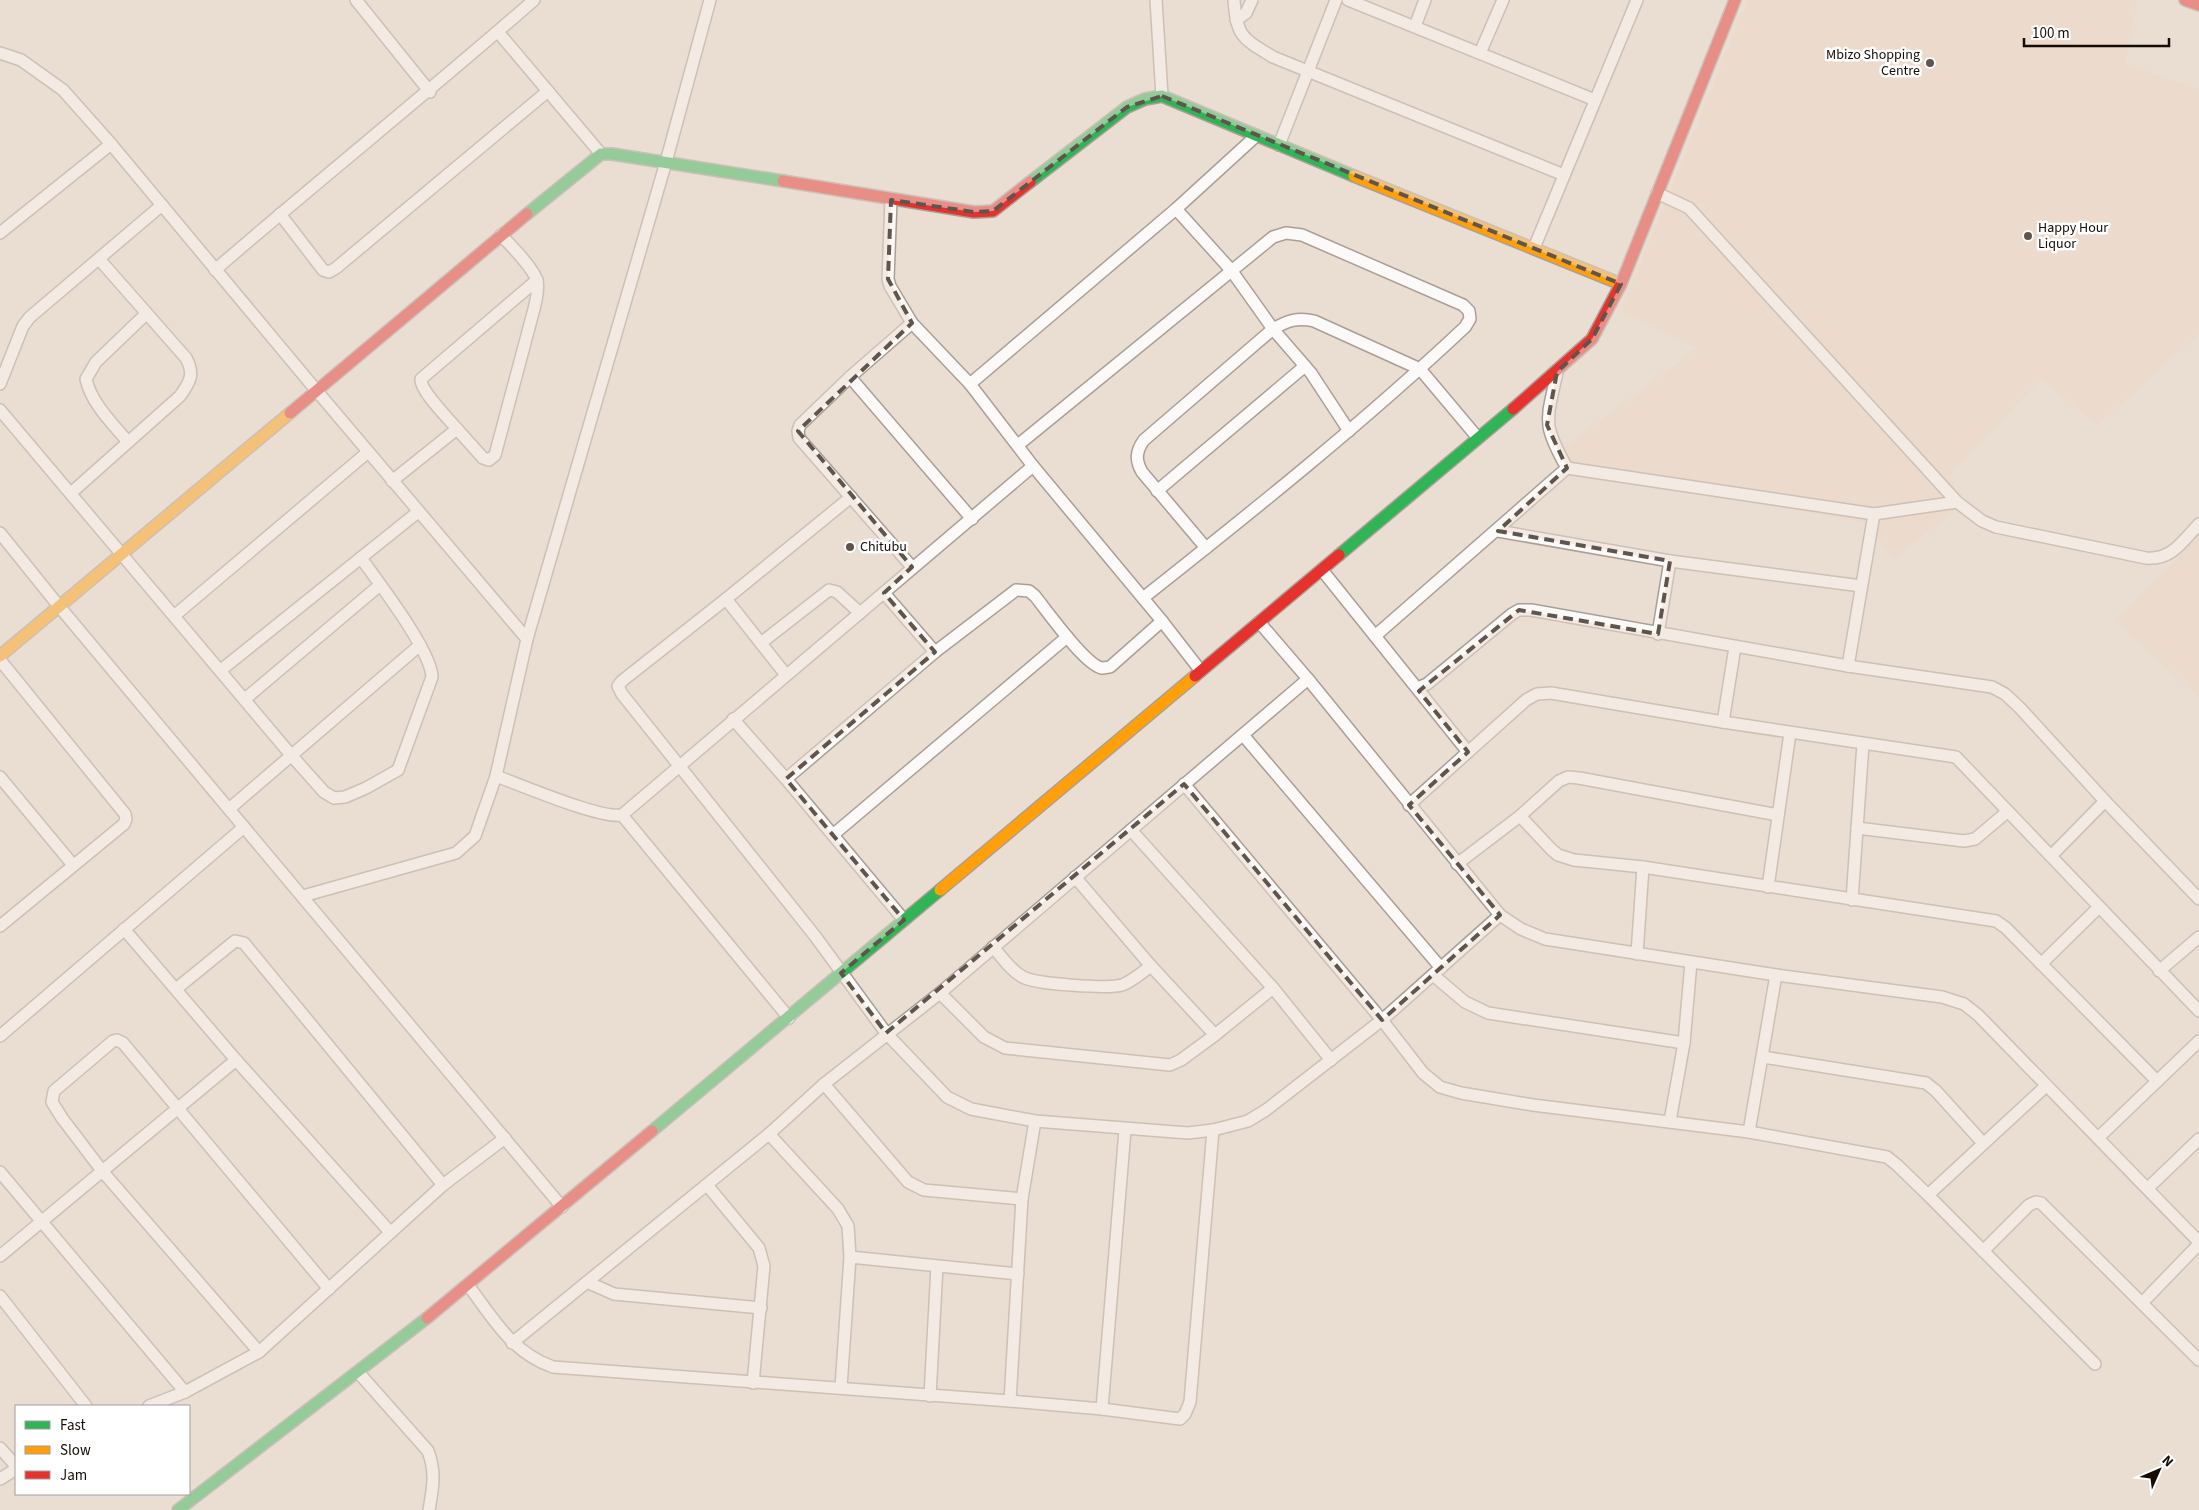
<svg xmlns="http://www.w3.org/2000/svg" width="2199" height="1510" font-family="'Source Sans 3',sans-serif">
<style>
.built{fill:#efd8c5}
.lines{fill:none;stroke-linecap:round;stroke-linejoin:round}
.street-casing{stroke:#aa9f97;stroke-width:14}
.fast-casing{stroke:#aa9f97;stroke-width:14}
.slow-casing{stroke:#aa9f97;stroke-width:14}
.jam-casing{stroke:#aa9f97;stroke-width:14}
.street{stroke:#fcfaf8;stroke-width:11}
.fast{stroke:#30b455;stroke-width:11}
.slow{stroke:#ff9f0a;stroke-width:11}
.jam{stroke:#e5322d;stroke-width:11}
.marked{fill:none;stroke:#5f554d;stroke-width:4;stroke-dasharray:10 6;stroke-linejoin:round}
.poi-dot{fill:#5f554d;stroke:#fff;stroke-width:2}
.labels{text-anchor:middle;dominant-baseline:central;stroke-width:5;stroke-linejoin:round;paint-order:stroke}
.poi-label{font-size:14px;fill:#140c05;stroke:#fff;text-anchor:start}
</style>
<rect width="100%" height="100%" fill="#eaddd2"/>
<g class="built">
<polygon points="1748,0 2137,0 2126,64 2199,89 2199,334 2097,425 2042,378 1949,475 1962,503 1893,560 1868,523 1568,471 1562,449 1698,348 1622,310"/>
<polygon points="2199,536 2199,697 2116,621"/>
</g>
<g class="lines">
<g class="street-casing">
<g id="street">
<polyline points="356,0 430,92"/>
<polyline points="1156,0 1162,96"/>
<path d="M 1234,0 C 1237,37 1242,38 1273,57 L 1564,175"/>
<polyline points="1348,0 1595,100"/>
<polyline points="1236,20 1246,13 1252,0"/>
<polyline points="1415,26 1425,0"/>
<polyline points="498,32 601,154"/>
<polyline points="0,53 21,60 63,90 111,144 316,390 527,639 496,776 475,836 456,853 303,896"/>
<polyline points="1480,53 1503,0"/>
<polyline points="1279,145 1336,0"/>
<path d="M 1657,193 L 1689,208 L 1957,502 L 1982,521 L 1996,527 L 2146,558 C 2172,560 2182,542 2199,524"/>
<polyline points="891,200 888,279 890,286 912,323 970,384 1033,466 1162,621 1200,670"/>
<polyline points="1176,209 1231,270 1273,329 1311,373 1349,431"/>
<polyline points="280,214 323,270 329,272 336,268 548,91"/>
<polyline points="0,233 111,144"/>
<polyline points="1534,248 1637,0"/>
<path d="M 215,270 C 320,179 429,92 534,0"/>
<polyline points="912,323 850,377 800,425 798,431 799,438 912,567"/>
<path d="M 1557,372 C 1547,421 1541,422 1567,468"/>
<polyline points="850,377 972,519"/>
<polyline points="0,384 23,326 30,317 162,205"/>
<polyline points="970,384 1176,209 1256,136"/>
<path d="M 0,410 L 291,755 L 324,792 L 334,798 L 345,797 L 366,788 L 398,770 L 432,677 C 431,650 378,582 361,558"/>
<path d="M 457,429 C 449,419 420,391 421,379 L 537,280"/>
<path d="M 128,442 C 113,424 91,403 86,379 L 96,362 L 146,314"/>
<path d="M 1018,445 L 1273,237 L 1286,233 L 1302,235 L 1463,305 L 1469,311 L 1470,319 L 1465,327 C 1363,423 1253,511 1143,598"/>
<path d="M 392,481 L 457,429 L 483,458 L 489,460 L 495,455 L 534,309 C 536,300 539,290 537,281 C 533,267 511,246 501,235"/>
<polyline points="1157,491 1305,366"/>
<path d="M 71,493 L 180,396 C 190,382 195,374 186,358 L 99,259"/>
<polyline points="851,497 726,599 622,681 618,686 622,694 815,936 886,1033 947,1097 971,1109 1035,1121 1188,1133 1213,1130 1248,1121 1266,1110 1382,1020 1500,915"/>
<polyline points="1498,531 1670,561 1861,586"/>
<polyline points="0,533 58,605 562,1207"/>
<path d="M 1206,548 L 1142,472 C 1135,460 1136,451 1144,440 L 1273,329 C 1287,321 1297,317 1314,321 L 1420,369 L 1478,438"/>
<polyline points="1322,570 1468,752"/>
<polyline points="884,593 935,652"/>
<polyline points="726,599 786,675"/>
<polyline points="174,616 368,452"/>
<polyline points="1259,622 1308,679 1500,915 1521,929 1545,939 1776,975 1942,997 1964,1004 1978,1015 2199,1242"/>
<polyline points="1658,634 1670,561"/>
<polyline points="1375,636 1567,468 1874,514 1957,502"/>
<polyline points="527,639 666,162 710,0"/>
<polyline points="761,643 829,590 837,592 860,613"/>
<polyline points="0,660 125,814 126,819 124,824 0,926"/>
<polyline points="1848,666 1874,514"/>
<polyline points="221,670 418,512"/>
<polyline points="1417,688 1427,684 1512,614 1519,610 1531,610 1848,666 1992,687 2005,694 2020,708 2105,801 2199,899"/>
<polyline points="245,699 380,585"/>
<polyline points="733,719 786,779 904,920"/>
<polyline points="1723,722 1735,647"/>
<polyline points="1243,735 1441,968"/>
<path d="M 496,776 C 521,785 600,819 622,815 L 1033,466"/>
<polyline points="0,777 73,865"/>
<path d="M 786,779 L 935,652 L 1016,590 L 1029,591 L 1035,596 C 1047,611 1085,665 1102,668 C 1104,668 1107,667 1110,667 L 1162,621"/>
<polyline points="1184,784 1382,1020 1423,1073 1440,1087 1461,1093 1533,1105 1749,1132 1887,1157 1897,1165 1928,1195 2095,1364"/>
<polyline points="1409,805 1526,700 1537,694 1551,693 1723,722 1956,757 2199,1011"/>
<polyline points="229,809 420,645"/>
<polyline points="622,815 789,1018"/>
<polyline points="1520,816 1551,849 1558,855 1574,860 1643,867 1996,921 2006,928 2157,1081"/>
<polyline points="1857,828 1964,841 1975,839 2007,812"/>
<polyline points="1131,830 1273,988 1331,1060"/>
<polyline points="834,834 1067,637"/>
<polyline points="2051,856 2105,801"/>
<polyline points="1457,864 1520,816 1559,781 1568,777 1579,778 1778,815"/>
<polyline points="1075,877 1151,966 1215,1035 1273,988"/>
<polyline points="1768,887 1790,733"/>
<polyline points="1852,900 1863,744"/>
<polyline points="124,929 236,1060 390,1232"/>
<path d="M 993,947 C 1002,957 1011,971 1023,977 C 1034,984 1109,989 1122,985 C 1133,981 1141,973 1151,966"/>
<polyline points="1637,954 1643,867"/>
<polyline points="2041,964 2099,907"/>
<polyline points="2159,971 2199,937"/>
<polyline points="1433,975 1465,1002 1488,1013 1684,1043"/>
<polyline points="176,989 235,941 244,943 443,1185"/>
<polyline points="940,993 984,1037 1005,1048 1170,1065 1181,1060 1215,1035"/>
<polyline points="0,1036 244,827"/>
<polyline points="1763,1057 1926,1083 1936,1091 1983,1143"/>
<polyline points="824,1084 908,1182 924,1190 1022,1199"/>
<polyline points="1670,1121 1684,1043 1691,962"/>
<polyline points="1749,1132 1776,975"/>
<polyline points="769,1134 838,1209 848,1226 850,1257 841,1387"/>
<polyline points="2098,1138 2199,1041"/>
<polyline points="0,1172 185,1392"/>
<polyline points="707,1185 759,1248 764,1266 753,1383"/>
<polyline points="2148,1188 2199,1139"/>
<polyline points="1928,1195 2046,1086"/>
<polyline points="1983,1251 2029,1205 2036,1202 2041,1203 2199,1360"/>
<polyline points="0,1256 236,1060"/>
<polyline points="850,1257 1018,1274"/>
<polyline points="587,1282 614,1294 761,1308"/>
<path d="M 468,1285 C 493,1318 512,1353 553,1367 L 1010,1401 L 1102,1409 L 1180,1419 L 1185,1414 L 1190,1402 L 1213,1130"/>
<polyline points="0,1296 86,1406"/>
<polyline points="2142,1303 2199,1244"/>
<polyline points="512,1343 769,1134 824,1084 940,993 1308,679"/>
<polyline points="259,1352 103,1172 62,1118 52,1102 54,1091 113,1041 117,1040 123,1043 329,1289"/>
<path d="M 358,1372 L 428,1451 C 436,1472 433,1488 429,1510"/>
<polyline points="930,1396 937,1266"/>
<polyline points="1010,1401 1022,1199 1035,1121"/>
<polyline points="149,1406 185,1392 259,1352 443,1185 505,1138"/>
<polyline points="1102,1409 1125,1130"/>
<polyline points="0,1448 16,1466"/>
<polyline points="0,1479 16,1469"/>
</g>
</g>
<g class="fast-casing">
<g id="fast">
<polyline points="1030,182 1127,107 1145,99 1162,96 1354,176"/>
<polyline points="527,214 601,154 612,154 783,181"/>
<polyline points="1339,555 1513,409"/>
<polyline points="652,1131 940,890"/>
<polyline points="178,1510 427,1318"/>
</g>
</g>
<g class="slow-casing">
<g id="slow">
<polyline points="1354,176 1621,284"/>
<polyline points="0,656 290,413"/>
<polyline points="940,890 1195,676"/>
</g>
</g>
<g class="jam-casing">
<g id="jam">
<polyline points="2185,0 2199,5"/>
<polyline points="783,181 974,212 993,211 1030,182"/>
<polyline points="1513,409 1592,339 1621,284 1735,0"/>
<polyline points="290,413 527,214"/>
<polyline points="1195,676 1339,555"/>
<polyline points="427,1318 652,1131"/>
</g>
</g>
<use href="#street" class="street"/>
<use href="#fast" class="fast"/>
<use href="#slow" class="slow"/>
<use href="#jam" class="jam"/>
</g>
<path d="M0 0H2199V1510H0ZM 1162,96 L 1621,284 L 1592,339 L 1557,372 L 1547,425 L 1567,468 L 1498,531 L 1670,561 L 1658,634 L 1519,610 L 1419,691 L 1468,752 L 1409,805 L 1500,915 L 1382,1020 L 1184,784 L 886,1033 L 841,973 L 904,920 L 786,779 L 935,652 L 884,593 L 912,567 L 798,431 L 912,323 L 888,279 L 891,200 L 974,212 L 993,211 L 1127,107 Z" fill="#eaddd2" fill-opacity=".55" fill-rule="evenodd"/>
<path class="marked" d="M 1162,96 L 1621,284 L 1592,339 L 1557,372 L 1547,425 L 1567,468 L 1498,531 L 1670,561 L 1658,634 L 1519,610 L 1419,691 L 1468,752 L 1409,805 L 1500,915 L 1382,1020 L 1184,784 L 886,1033 L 841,973 L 904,920 L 786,779 L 935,652 L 884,593 L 912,567 L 798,431 L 912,323 L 888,279 L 891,200 L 974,212 L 993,211 L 1127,107 Z"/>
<g class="poi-dot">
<circle cx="1930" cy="63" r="5"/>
<circle cx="2028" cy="236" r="5"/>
<circle cx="850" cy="547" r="5"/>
</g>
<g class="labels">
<g class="poi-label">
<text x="1920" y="55" text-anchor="end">Mbizo Shopping<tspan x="1920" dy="16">Centre</tspan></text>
<text x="2038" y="228">Happy Hour<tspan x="2038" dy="16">Liquor</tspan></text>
<text x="860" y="547">Chitubu</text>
</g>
</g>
<rect x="15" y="1405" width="175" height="90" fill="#ffffff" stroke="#a19e9b"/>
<rect x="25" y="1421" width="25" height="8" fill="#30b455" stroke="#a19e9b"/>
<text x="60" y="1430" font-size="15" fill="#140c05">Fast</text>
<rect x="25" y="1446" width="25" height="8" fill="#ff9f0a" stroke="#a19e9b"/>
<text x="60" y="1455" font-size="15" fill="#140c05">Slow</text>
<rect x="25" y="1471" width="25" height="8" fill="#e5322d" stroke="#a19e9b"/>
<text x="60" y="1480" font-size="15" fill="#140c05">Jam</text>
<g transform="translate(2159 1470) rotate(45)" stroke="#ffffff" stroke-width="4" paint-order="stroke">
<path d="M0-4L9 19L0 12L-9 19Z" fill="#140c05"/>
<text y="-8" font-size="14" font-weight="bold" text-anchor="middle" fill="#140c05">N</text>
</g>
<path d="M2024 38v8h145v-8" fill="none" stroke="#140c05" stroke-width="2.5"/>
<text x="2032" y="38" font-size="15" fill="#140c05" stroke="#ffffff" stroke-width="4" paint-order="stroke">100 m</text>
</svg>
